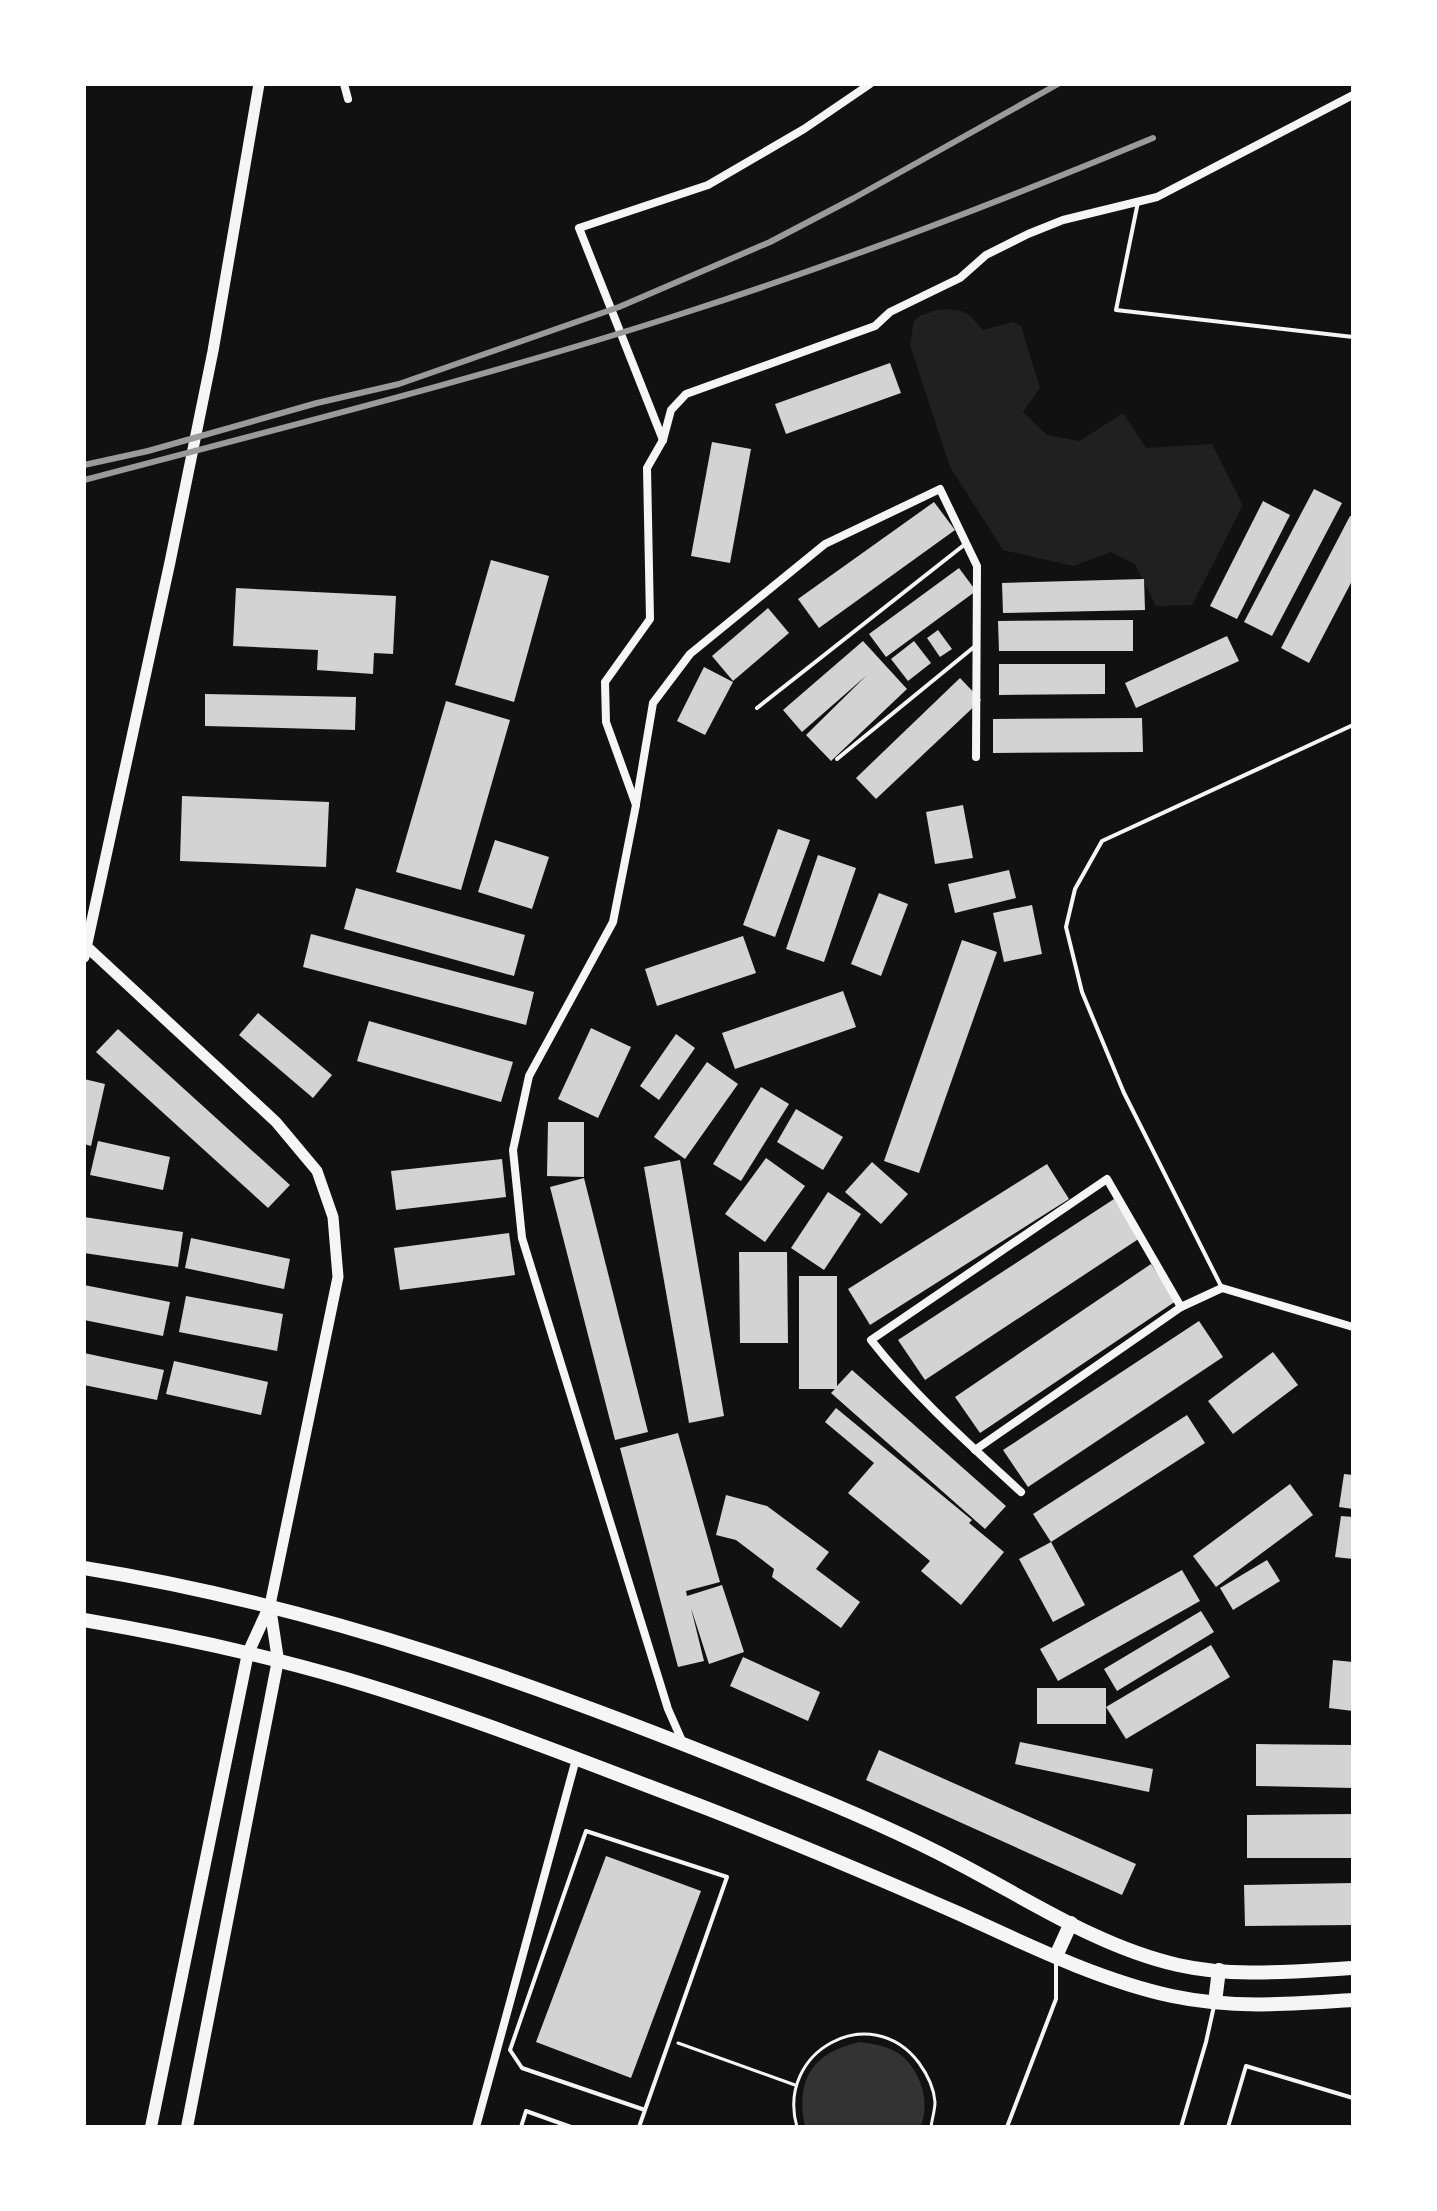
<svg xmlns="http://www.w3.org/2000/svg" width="1437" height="2211" font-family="Figtree,sans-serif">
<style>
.green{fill:#202020}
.water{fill:#333}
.building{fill:#d3d3d3}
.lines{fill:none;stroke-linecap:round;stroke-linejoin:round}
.path{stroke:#f5f5f5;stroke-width:3}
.service{stroke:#f5f5f5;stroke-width:4}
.minor{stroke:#f5f5f5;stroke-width:8}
.tertiary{stroke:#f5f5f5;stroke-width:11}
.secondary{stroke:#f5f5f5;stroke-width:12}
.trunk{stroke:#f5f5f5;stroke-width:14}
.rail{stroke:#9a9a9a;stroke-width:6}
</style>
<rect width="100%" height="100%" fill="#111"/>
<path class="green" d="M 937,310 C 963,308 967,311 983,330 L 1013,322 L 1021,326 L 1040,388 L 1023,412 L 1047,435 L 1080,441 L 1123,413 L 1146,448 L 1212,444 L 1243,505 L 1192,605 L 1156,606 L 1135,564 L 1111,552 L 1073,566 L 1003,550 L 950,467 L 910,345 L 914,321 L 920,316 Z"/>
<path class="water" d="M 859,2042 C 875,2044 890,2046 902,2056 C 921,2072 931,2104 920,2127 L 805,2127 C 795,2080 812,2053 859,2042 Z"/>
<g class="building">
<polygon points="890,363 901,393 786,434 775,404"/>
<polygon points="712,442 751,449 730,563 691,556"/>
<polygon points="1314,489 1342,503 1272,636 1244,622"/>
<polygon points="1263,501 1290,515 1237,619 1210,606"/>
<polygon points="934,502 955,530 819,628 798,599"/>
<polygon points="1350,516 1353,517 1353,579 1309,663 1281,648"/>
<polygon points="491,560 549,576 514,702 455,685"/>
<polygon points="959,568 976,591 886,657 869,634"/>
<polygon points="1144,579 1145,610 1003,613 1002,583"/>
<polygon points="236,588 396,596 393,654 374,653 373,674 317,670 318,650 233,646"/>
<polygon points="768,608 789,633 733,681 712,656"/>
<polygon points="1133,620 1133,651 999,651 998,621"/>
<polygon points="938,630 952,649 940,657 927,638"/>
<polygon points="1227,636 1239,661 1136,708 1125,683"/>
<polygon points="863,641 907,689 831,761 806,735 867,675 802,732 783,710"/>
<polygon points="914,641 931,663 908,681 891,659"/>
<polygon points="999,664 1105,664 1105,694 999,695"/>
<polygon points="704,667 733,682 705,735 677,721"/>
<polygon points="960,678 981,700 876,799 856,778"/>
<polygon points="205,694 356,697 355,730 205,726"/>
<polygon points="446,701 510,720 461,890 396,872"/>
<polygon points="1142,718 1143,752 993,753 993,719"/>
<polygon points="182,796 329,802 326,867 180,861"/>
<polygon points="963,805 973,858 935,864 926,812"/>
<polygon points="778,829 810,840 775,937 743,925"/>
<polygon points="495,840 549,857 532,909 478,892"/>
<polygon points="818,855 856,868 824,962 786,949"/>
<polygon points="1009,870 1016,898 955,913 948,884"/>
<polygon points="356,888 525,935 514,976 344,929"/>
<polygon points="879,893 908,904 881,976 851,964"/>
<polygon points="1032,905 1042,954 1004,962 993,913"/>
<polygon points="311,934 534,992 526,1025 303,967"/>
<polygon points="743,936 756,973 657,1006 645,969"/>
<polygon points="962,940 997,952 919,1173 884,1161"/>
<polygon points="843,991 856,1027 735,1069 722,1033"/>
<polygon points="258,1013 332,1075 313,1098 239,1035"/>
<polygon points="369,1021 513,1062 501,1102 357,1061"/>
<polygon points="591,1028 631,1047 598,1118 558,1099"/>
<polygon points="118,1029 290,1185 268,1208 96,1052"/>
<polygon points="676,1034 695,1048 659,1100 640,1086"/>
<polygon points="707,1062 738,1084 685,1159 654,1137"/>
<polygon points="84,1079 105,1084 91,1146 84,1144"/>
<polygon points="761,1087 789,1104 741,1181 713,1164"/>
<polygon points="796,1109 843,1137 823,1170 777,1142"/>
<polygon points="548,1122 584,1122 584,1177 547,1176"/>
<polygon points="98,1141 170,1157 163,1190 90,1175"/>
<polygon points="766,1158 805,1186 765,1242 725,1214"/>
<polygon points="502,1159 506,1197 396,1210 391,1171"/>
<polygon points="680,1160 724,1416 689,1423 644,1167"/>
<polygon points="872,1162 908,1194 881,1224 845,1192"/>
<polygon points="1047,1164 1069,1199 870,1325 848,1289"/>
<polygon points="584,1178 648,1432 615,1440 550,1187"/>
<polygon points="828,1192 861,1214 824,1270 791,1248"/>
<polygon points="1114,1199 1140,1238 925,1380 898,1340"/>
<polygon points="84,1217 183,1232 178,1267 84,1253"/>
<polygon points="509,1233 515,1275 400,1290 394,1248"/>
<polygon points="191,1238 290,1259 284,1289 185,1268"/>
<polygon points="739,1252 787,1252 788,1343 740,1343"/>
<polygon points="1151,1264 1176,1301 980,1433 955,1397"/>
<polygon points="799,1276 837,1276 837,1386 852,1370 1006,1506 985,1529 831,1393 835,1389 799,1389"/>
<polygon points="84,1285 170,1302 163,1336 84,1320"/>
<polygon points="186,1296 283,1314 277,1351 179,1332"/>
<polygon points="1199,1321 1223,1357 1028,1487 1003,1450"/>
<polygon points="1273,1352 1298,1385 1233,1434 1208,1401"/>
<polygon points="84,1353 164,1370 157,1400 84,1385"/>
<polygon points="174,1361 268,1382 261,1415 166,1394"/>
<polygon points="836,1408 972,1520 969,1523 1004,1552 961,1605 921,1571 930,1561 848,1493 874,1463 825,1422"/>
<polygon points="1187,1415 1205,1443 1051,1542 1033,1514"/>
<polygon points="678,1433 720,1582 686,1591 687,1596 722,1585 744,1652 709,1664 691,1608 704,1661 678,1667 620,1448"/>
<polygon points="1344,1474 1353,1475 1353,1509 1339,1507"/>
<polygon points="1290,1484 1313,1515 1216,1587 1193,1556"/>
<polygon points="726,1495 767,1506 829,1552 816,1569 860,1602 841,1628 772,1577 774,1569 736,1540 716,1535"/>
<polygon points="1341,1516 1353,1517 1353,1559 1335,1557"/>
<polygon points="1051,1542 1085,1605 1053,1622 1019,1559"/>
<polygon points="1267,1560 1280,1581 1233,1610 1220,1588"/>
<polygon points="1182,1570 1200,1601 1058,1681 1040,1649"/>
<polygon points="1201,1611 1214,1632 1117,1691 1104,1669"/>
<polygon points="1211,1645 1230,1677 1126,1739 1106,1707"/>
<polygon points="743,1657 820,1692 808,1721 730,1686"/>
<polygon points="1333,1660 1353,1662 1353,1711 1329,1708"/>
<rect x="1037" y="1688" width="69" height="36"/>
<polygon points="1020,1742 1153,1769 1149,1792 1015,1764"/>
<polygon points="1256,1744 1353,1745 1353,1788 1256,1786"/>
<polygon points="879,1750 1136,1864 1122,1895 866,1780"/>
<polygon points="1353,1814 1353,1858 1247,1858 1247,1815"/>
<polygon points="606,1856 701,1891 631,2078 536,2042"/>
<polygon points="1353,1883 1353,1925 1245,1926 1244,1885"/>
</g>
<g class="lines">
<g class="path">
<polyline points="678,2043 795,2085"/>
<path d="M 797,2127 C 775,2051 871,1999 919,2063 C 927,2074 934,2088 935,2102 C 935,2110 932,2119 931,2127"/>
</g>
<g class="service">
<polyline points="1138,202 1116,310 1353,337"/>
<polyline points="757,708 964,545"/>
<polyline points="837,759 974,647"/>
<polyline points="1222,1288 1124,1093 1082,992 1066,927 1075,889 1102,841 1353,725"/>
<polyline points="521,2127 526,2111 571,2127"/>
<polyline points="639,2127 727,1877 586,1831 510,2050 522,2068 645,2110"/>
<polyline points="1007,2127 1056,1999 1056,1962"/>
<polyline points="1181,2127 1206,2042 1214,2006"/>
<polyline points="1228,2127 1246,2066 1353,2098"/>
</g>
<g class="minor">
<polyline points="344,84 348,99"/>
<polyline points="663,440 579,228 708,185 804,129 870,84"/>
<polyline points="636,804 653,703 690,654 825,544 940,489 977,566 976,757"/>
<polyline points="975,1450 1181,1307 1222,1288 1353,1327"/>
<path d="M 1021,1492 C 969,1444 914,1395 871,1340 L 1107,1179 L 1181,1307"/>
<polyline points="683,1743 668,1709 522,1238 513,1150 529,1076 613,922 636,805 606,722 605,682 650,619 647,468 663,440 671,410 686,394 875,326 890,312 960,278 986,255 1028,234 1063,220 1157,197 1353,95"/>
<polyline points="476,2127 576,1759"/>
</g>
<g class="tertiary">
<polyline points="86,946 276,1122 317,1171 333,1217 338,1277 270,1605"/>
<polyline points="84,957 170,562 213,351 259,84"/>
</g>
<g class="secondary">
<polyline points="151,2127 248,1653 270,1605"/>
<polyline points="187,2127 278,1660 270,1607"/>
</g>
<g class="trunk">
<path d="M 84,1568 C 323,1606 550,1689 773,1780 C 836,1805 898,1831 958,1863 C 1029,1900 1099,1947 1178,1965 C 1235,1978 1295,1971 1353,1968"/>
<path d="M 84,1620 C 172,1635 260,1654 346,1679 C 468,1715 587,1763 706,1808 C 791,1841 876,1877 960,1914 C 1028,1945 1099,1980 1172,1996 C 1232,2009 1293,2004 1353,2000"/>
<polyline points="1056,1956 1071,1923"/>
<polyline points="1215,2002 1219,1970"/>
</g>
<g class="rail">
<polyline points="84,465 148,451 317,403 399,384 619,307 770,242 854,198 1058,84"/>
<path d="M 84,480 C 284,427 486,377 684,313 C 843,262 999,202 1153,138"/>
</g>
</g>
<rect width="1437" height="2211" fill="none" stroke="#ffffff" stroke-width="172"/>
</svg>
